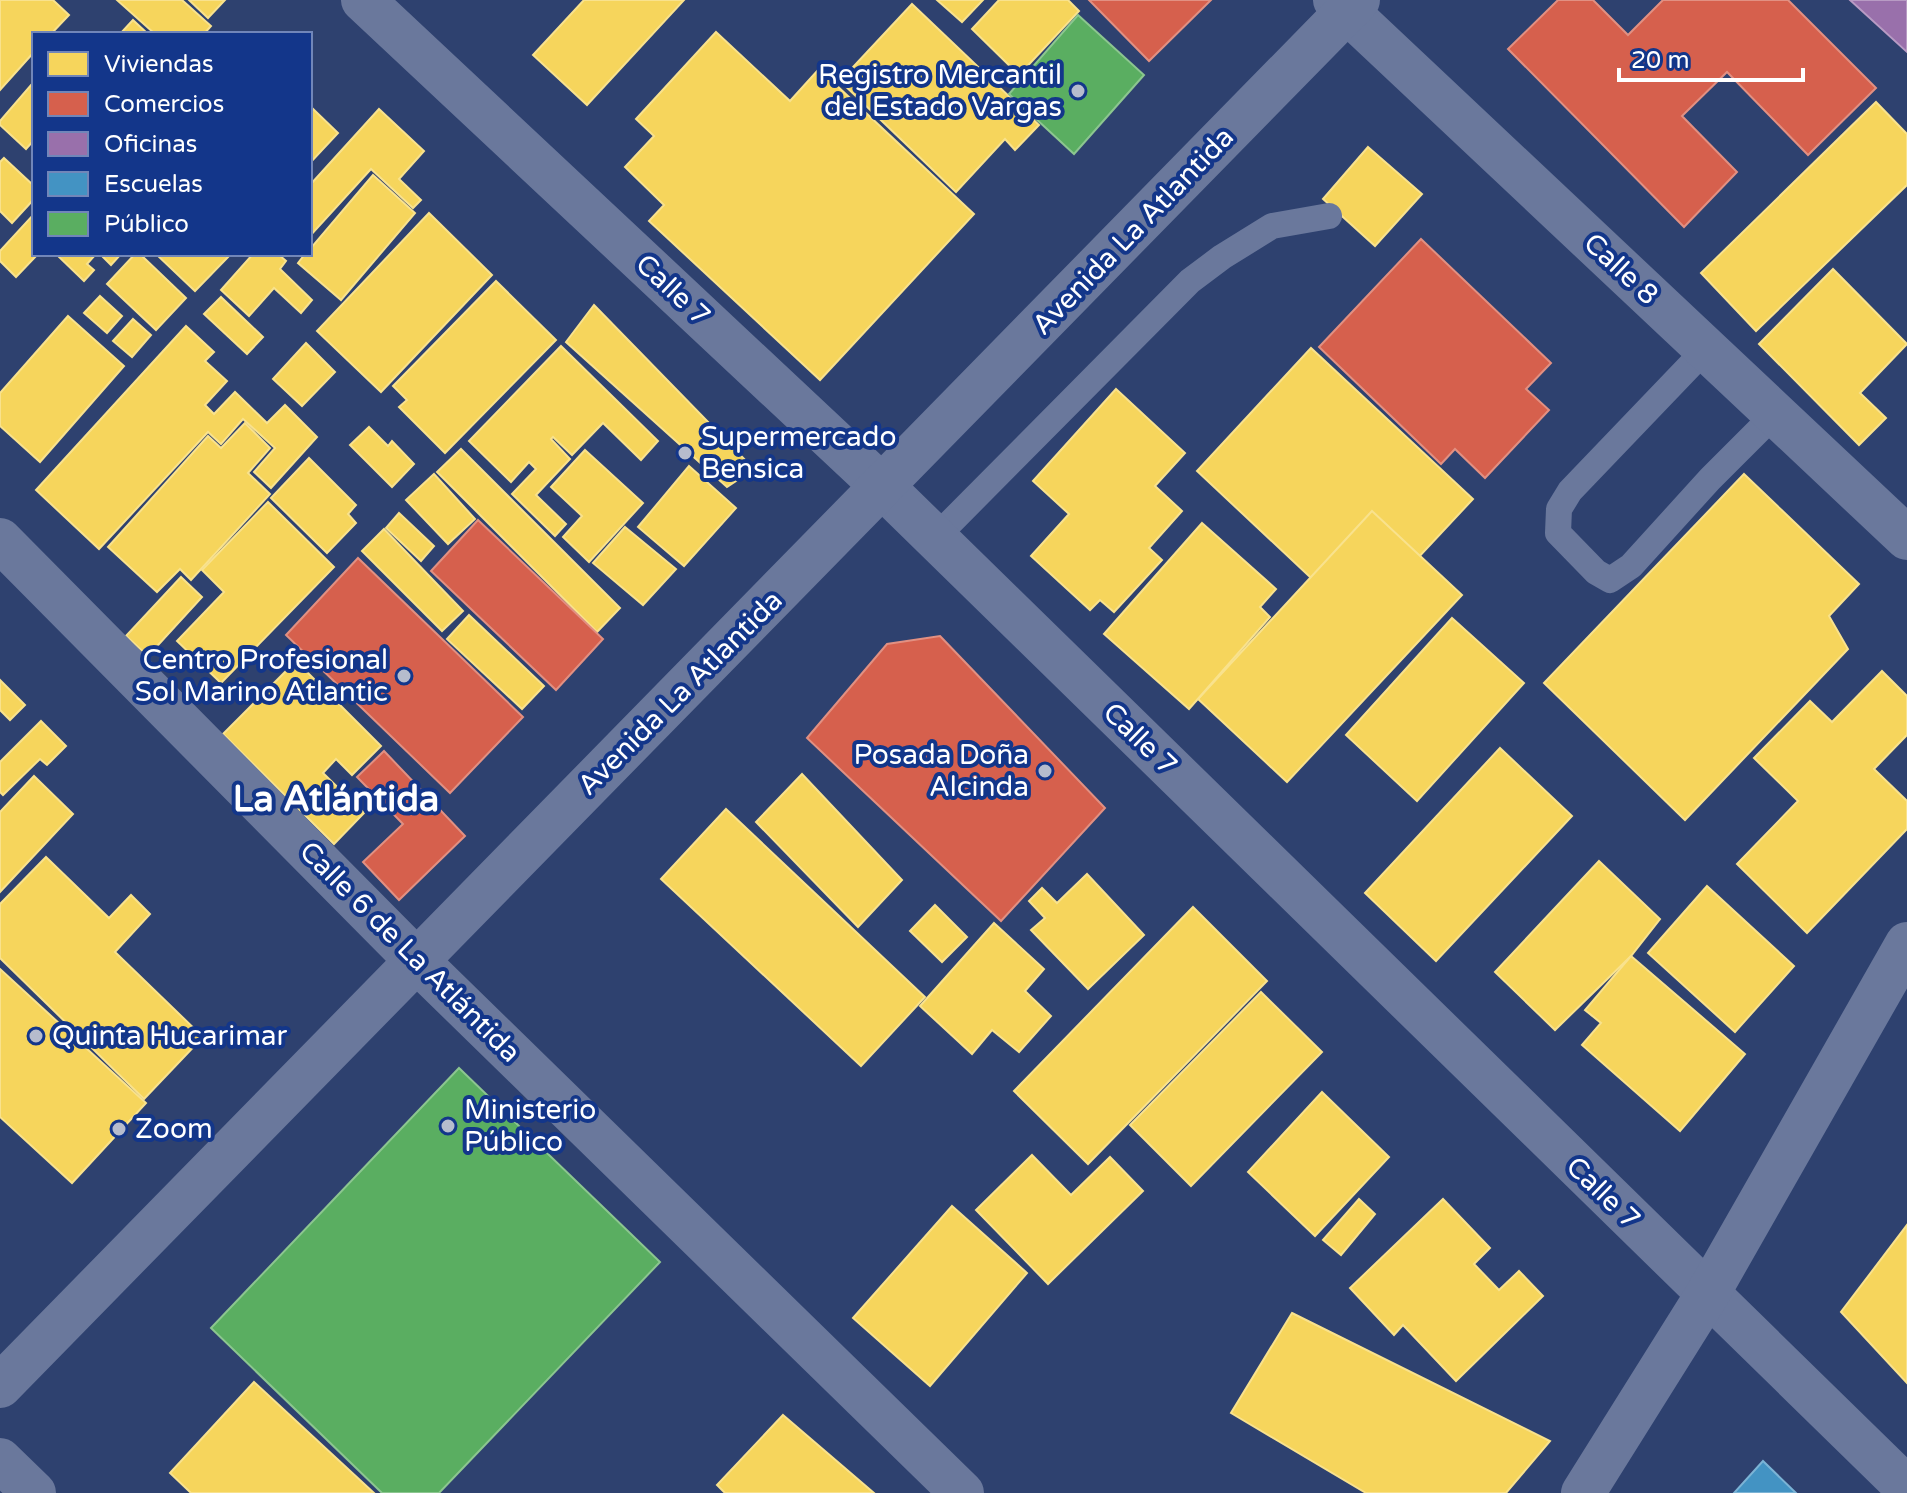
<svg xmlns="http://www.w3.org/2000/svg" width="1907" height="1493" font-family="'Varela Round',sans-serif">
<style>
.homes{fill:#f6d55c;stroke:#f9e28d;stroke-width:2}
.shops{fill:#d6604d;stroke:#e29082;stroke-width:2}
.offices{fill:#9970ab;stroke:#b89bc4;stroke-width:2}
.schools{fill:#4393c3;stroke:#7bb3d5;stroke-width:2}
.public{fill:#5aae61;stroke:#8cc690;stroke-width:2}
.lines{fill:none;stroke-linecap:round;stroke-linejoin:round}
.service{stroke:#6a789c;stroke-width:26}
.minor{stroke:#6a789c;stroke-width:44}
.tertiary{stroke:#6a789c;stroke-width:44}
.poi-dot{fill:#b6bccd;stroke:#13368a;stroke-width:3}
.labels{text-anchor:middle;dominant-baseline:central;stroke-width:8;stroke-linejoin:round;paint-order:stroke}
.poi-label{font-size:28px;fill:#fff;stroke:#13368a;text-anchor:start}
.street-label{font-size:28px;fill:#fff;stroke:#13368a}
.district-label{font-size:36px;font-weight:bold;fill:#fff;stroke:#13368a}
</style>
<rect width="100%" height="100%" fill="#2e416f"/>
<g class="homes">
<polygon points="0,0 53,0 69,15 51,34 34,34 34,52 0,90"/>
<polygon points="117,0 182,0 211,26 204,34 155,34"/>
<polygon points="189,0 225,0 208,18"/>
<polygon points="584,0 684,0 587,105 533,55"/>
<polygon points="937,0 983,0 962,22"/>
<polygon points="999,0 1068,0 1079,11 1019,75 972,29"/>
<polygon points="912,4 1039,125 1015,150 1005,139 956,192 840,81"/>
<polygon points="133,20 148,34 120,34"/>
<polygon points="716,32 790,101 819,69 974,214 820,380 649,221 664,205 625,167 654,136 636,119"/>
<polygon points="31,85 34,87 34,140 26,149 0,125 0,121"/>
<polygon points="1876,102 1907,134 1907,185 1756,331 1701,273"/>
<polygon points="310,106 338,133 310,163"/>
<polygon points="379,109 424,151 399,179 421,200 413,208 371,169 310,236 310,185"/>
<polygon points="1368,147 1422,194 1375,246 1323,199"/>
<polygon points="4,158 34,186 34,199 12,223 0,211 0,162"/>
<polygon points="373,175 415,213 341,300 298,263 305,254 310,254 310,249"/>
<polygon points="429,213 492,275 381,392 317,331"/>
<polygon points="34,214 34,254 38,254 16,277 0,261 0,251"/>
<polygon points="56,254 96,254 87,264 94,270 84,281"/>
<polygon points="100,254 121,254 111,265"/>
<polygon points="135,254 140,254 186,298 156,330 107,284"/>
<polygon points="156,254 231,254 195,291"/>
<polygon points="253,254 278,254 286,261 280,269 312,300 301,313 274,288 249,316 221,290"/>
<polygon points="1833,269 1907,344 1860,393 1886,418 1859,445 1759,344"/>
<polygon points="496,281 556,340 445,453 399,407 407,400 393,386"/>
<polygon points="100,296 122,316 107,333 84,313"/>
<polygon points="221,297 263,337 247,354 204,314"/>
<polygon points="594,305 754,469 727,487 566,342"/>
<polygon points="68,316 124,366 40,462 0,426 0,393"/>
<polygon points="133,319 151,335 132,357 113,341"/>
<polygon points="186,326 214,352 205,361 227,381 205,405 214,414 235,392 267,423 285,405 317,437 271,488 254,472 275,448 243,419 221,444 208,432 99,549 36,490"/>
<polygon points="306,343 335,372 302,406 273,379"/>
<polygon points="561,346 658,441 641,460 603,423 572,455 553,437 551,439 570,459 536,495 566,524 555,536 512,494 536,469 529,462 511,482 469,441"/>
<polygon points="1311,348 1473,499 1358,622 1197,471"/>
<polygon points="1116,389 1185,453 1155,486 1182,511 1149,548 1162,560 1114,612 1100,600 1090,610 1031,556 1069,514 1033,481"/>
<polygon points="245,423 270,448 248,473 270,494 191,580 180,569 157,592 108,547 208,436 221,448"/>
<polygon points="369,427 388,446 392,441 414,464 392,487 350,445"/>
<polygon points="461,449 620,608 597,632 437,472"/>
<polygon points="585,450 643,503 589,562 563,537 582,516 551,487"/>
<polygon points="309,458 356,505 348,514 356,523 327,553 271,498"/>
<polygon points="689,466 736,508 684,566 638,527"/>
<polygon points="434,474 475,519 448,544 406,500"/>
<polygon points="1744,474 1859,584 1829,616 1848,649 1685,820 1544,683"/>
<polygon points="268,502 334,567 221,683 177,641 224,592 202,570"/>
<polygon points="1372,511 1462,595 1287,782 1198,699"/>
<polygon points="399,513 434,546 421,561 386,528"/>
<polygon points="1202,523 1276,589 1260,607 1270,617 1189,709 1104,634"/>
<polygon points="625,527 676,569 643,605 593,563"/>
<polygon points="384,529 463,611 442,631 362,551"/>
<polygon points="181,577 202,597 148,656 126,636"/>
<polygon points="469,615 544,686 522,709 447,639"/>
<polygon points="1452,618 1524,683 1417,801 1346,735"/>
<polygon points="296,661 381,746 352,775 336,759 323,773 364,813 334,844 223,734"/>
<polygon points="1882,671 1907,696 1907,735 1874,769 1907,801 1907,829 1807,933 1737,864 1798,801 1754,758 1810,701 1832,722"/>
<polygon points="0,680 25,705 10,720 0,710"/>
<polygon points="41,721 66,746 47,765 40,759 3,795 0,792 0,762"/>
<polygon points="1500,748 1572,816 1436,961 1365,893"/>
<polygon points="802,774 902,880 858,927 756,822"/>
<polygon points="34,776 73,814 0,892 0,812"/>
<polygon points="726,809 925,997 861,1066 661,879"/>
<polygon points="46,857 109,918 131,895 150,914 115,952 203,1037 144,1099 0,958 0,904"/>
<polygon points="1599,861 1660,919 1631,956 1555,1030 1495,972"/>
<polygon points="1087,874 1144,935 1088,989 1031,930 1045,918 1029,901 1042,888 1057,903"/>
<polygon points="1707,886 1794,966 1735,1032 1648,953"/>
<polygon points="935,905 967,937 942,962 910,931"/>
<polygon points="1193,907 1267,981 1088,1164 1014,1091"/>
<polygon points="994,923 1044,969 1025,991 1051,1016 1019,1052 992,1030 972,1054 920,1006"/>
<polygon points="1631,956 1745,1054 1680,1131 1582,1045 1601,1023 1585,1010"/>
<polygon points="0,969 146,1103 72,1183 0,1117"/>
<polygon points="1261,992 1322,1052 1191,1186 1130,1125"/>
<polygon points="1322,1092 1389,1157 1315,1236 1248,1172"/>
<polygon points="1032,1155 1071,1195 1110,1157 1143,1191 1048,1284 976,1210"/>
<polygon points="1359,1199 1375,1214 1341,1255 1323,1240"/>
<polygon points="1443,1199 1490,1248 1474,1264 1499,1290 1519,1271 1543,1296 1456,1381 1403,1325 1394,1335 1350,1288"/>
<polygon points="952,1206 1027,1273 930,1386 853,1318"/>
<polygon points="1907,1225 1907,1383 1841,1312"/>
<polygon points="1292,1313 1550,1441 1506,1493 1366,1493 1231,1413"/>
<polygon points="254,1382 374,1493 191,1493 170,1473"/>
<polygon points="783,1415 874,1493 725,1493 717,1485"/>
</g>
<g class="shops">
<polygon points="1089,0 1211,0 1149,61"/>
<polygon points="1558,0 1593,0 1628,35 1663,0 1788,0 1876,88 1808,155 1727,72 1682,116 1737,172 1684,227 1508,49"/>
<polygon points="1421,239 1551,363 1526,389 1549,410 1485,478 1455,449 1441,464 1319,347"/>
<polygon points="478,520 603,639 556,690 431,571"/>
<polygon points="358,558 523,717 450,793 286,635"/>
<polygon points="940,636 1105,808 1001,921 807,738 887,644"/>
<polygon points="384,751 465,836 399,900 363,862 403,824 357,777"/>
</g>
<polygon class="offices" points="1850,0 1907,0 1907,52"/>
<polygon class="schools" points="1763,1461 1796,1493 1734,1493"/>
<g class="public">
<polygon points="1078,15 1144,75 1074,154 1009,94"/>
<polygon points="459,1068 660,1262 439,1493 382,1493 211,1328"/>
</g>
<g class="lines">
<g class="service">
<polyline points="1707,348 1570,491 1559,509 1558,533 1596,572 1610,580 1631,566 1710,479 1775,414"/>
<polyline points="935,538 1190,281 1222,257 1272,226 1329,216"/>
</g>
<g class="minor">
<polyline points="363,0 883,487 1907,1488"/>
<polyline points="1335,0 1907,538"/>
<polyline points="0,540 416,960 962,1493"/>
<polyline points="0,1460 34,1493"/>
<polyline points="1583,1493 1707,1295 1907,944"/>
</g>
<polyline class="tertiary" points="0,1386 1358,0"/>
</g>
<g class="poi-dot">
<circle cx="1078" cy="91" r="8"/>
<circle cx="685" cy="453" r="8"/>
<circle cx="404" cy="676" r="8"/>
<circle cx="1045" cy="771" r="8"/>
<circle cx="36" cy="1036" r="8"/>
<circle cx="448" cy="1126" r="8"/>
<circle cx="119" cy="1129" r="8"/>
</g>
<g class="labels">
<g class="poi-label">
<text x="1062" y="75" text-anchor="end">Registro Mercantil<tspan x="1062" dy="32">del Estado Vargas</tspan></text>
<text x="701" y="437">Supermercado<tspan x="701" dy="32">Bensica</tspan></text>
<text x="388" y="660" text-anchor="end">Centro Profesional<tspan x="388" dy="32">Sol Marino Atlantic</tspan></text>
<text x="1029" y="755" text-anchor="end">Posada Doña<tspan x="1029" dy="32">Alcinda</tspan></text>
<text x="52" y="1036">Quinta Hucarimar</text>
<text x="464" y="1110">Ministerio<tspan x="464" dy="32">Público</tspan></text>
<text x="135" y="1129">Zoom</text>
</g>
<g class="street-label">
<text transform="translate(1133 231) rotate(-46)">Avenida La Atlantida</text>
<text transform="translate(1621 269) rotate(43)">Calle 8</text>
<text transform="translate(673 290) rotate(43)">Calle 7</text>
<text transform="translate(680 693) rotate(-45)">Avenida La Atlantida</text>
<text transform="translate(1140 739) rotate(44)">Calle 7</text>
<text transform="translate(410 952) rotate(45)">Calle 6 de La Atlántida</text>
<text transform="translate(1603 1193) rotate(44)">Calle 7</text>
</g>
<g class="district-label">
<text x="336" y="799">La Atlántida</text>
</g>
</g>
<rect x="32" y="32" width="280" height="224" fill="#13368a" stroke="#7186b9" stroke-width="2"/>
<rect x="48" y="52" width="40" height="24" fill="#f6d55c" stroke="#7186b9" stroke-width="2"/>
<text x="104" y="72" font-size="24" fill="#ffffff">Viviendas</text>
<rect x="48" y="92" width="40" height="24" fill="#d6604d" stroke="#7186b9" stroke-width="2"/>
<text x="104" y="112" font-size="24" fill="#ffffff">Comercios</text>
<rect x="48" y="132" width="40" height="24" fill="#9970ab" stroke="#7186b9" stroke-width="2"/>
<text x="104" y="152" font-size="24" fill="#ffffff">Oficinas</text>
<rect x="48" y="172" width="40" height="24" fill="#4393c3" stroke="#7186b9" stroke-width="2"/>
<text x="104" y="192" font-size="24" fill="#ffffff">Escuelas</text>
<rect x="48" y="212" width="40" height="24" fill="#5aae61" stroke="#7186b9" stroke-width="2"/>
<text x="104" y="232" font-size="24" fill="#ffffff">Público</text>
<path d="M1619 68v12h184v-12" fill="none" stroke="#ffffff" stroke-width="4"/>
<text x="1631" y="68" font-size="24" fill="#ffffff" stroke="#13368a" stroke-width="6" paint-order="stroke">20 m</text>
</svg>
